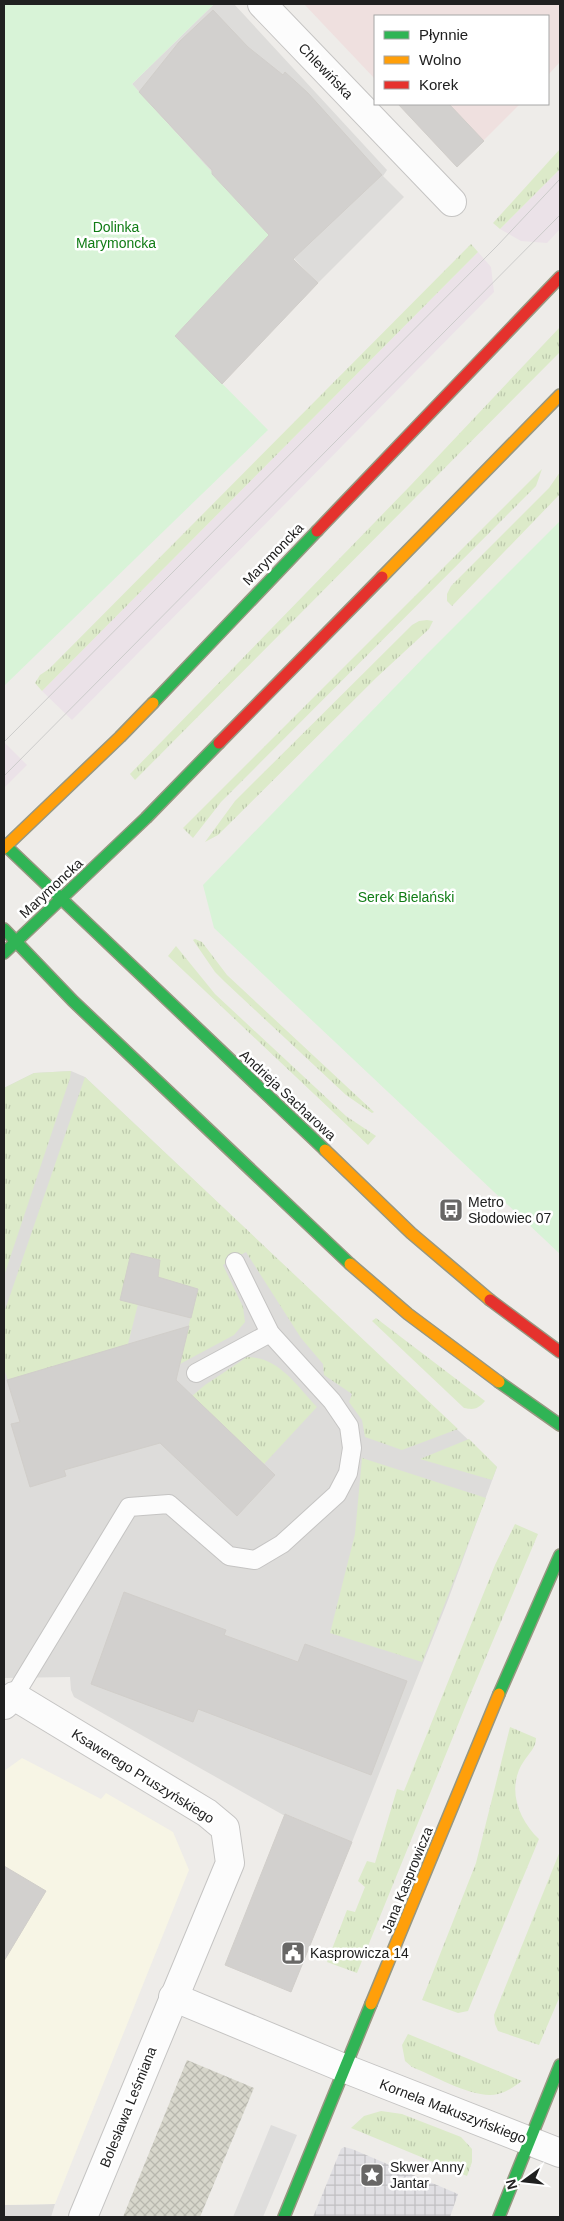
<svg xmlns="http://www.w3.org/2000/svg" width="564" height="2221" font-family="Helvetica,sans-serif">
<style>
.residential{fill:#dddcda}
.commercial{fill:#efe0df}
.industrial{fill:#ebe2e8}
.education{fill:#f7f5e5}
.construction{fill:url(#construction-cross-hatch)}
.grass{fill:url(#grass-tufts)}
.park{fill:#d8f3d7}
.parking{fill:#dedddc}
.plaza{fill:url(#plaza-grid)}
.building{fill:#d2d0ce;stroke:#d1ceca}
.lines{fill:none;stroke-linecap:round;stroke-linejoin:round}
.lane-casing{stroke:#c5c4c3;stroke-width:20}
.street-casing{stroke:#c5c4c3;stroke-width:30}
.fast-casing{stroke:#979781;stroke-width:14}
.slow-casing{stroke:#979781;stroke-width:14}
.jam-casing{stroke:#979781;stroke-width:14}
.lane{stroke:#fcfcfc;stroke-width:18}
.street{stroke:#fcfcfc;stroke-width:28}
.fast{stroke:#30b455;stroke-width:11}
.slow{stroke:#ff9f0a;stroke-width:11}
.jam{stroke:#e5322d;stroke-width:11}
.tram{stroke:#cbcbca;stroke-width:1}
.labels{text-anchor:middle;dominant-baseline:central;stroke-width:5;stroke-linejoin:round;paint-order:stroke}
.street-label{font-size:14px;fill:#202020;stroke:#fff}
.park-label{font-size:14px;fill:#107c15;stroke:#fff}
.poi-label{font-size:14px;fill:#202020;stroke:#fff;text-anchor:start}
</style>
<defs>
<pattern id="construction-cross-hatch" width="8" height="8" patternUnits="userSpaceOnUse" patternTransform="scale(1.25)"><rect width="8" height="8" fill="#d7d6cb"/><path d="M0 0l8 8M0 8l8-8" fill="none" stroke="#b8b7ae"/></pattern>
<pattern id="grass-tufts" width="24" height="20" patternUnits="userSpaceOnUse" patternTransform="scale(1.25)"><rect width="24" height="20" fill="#dceac9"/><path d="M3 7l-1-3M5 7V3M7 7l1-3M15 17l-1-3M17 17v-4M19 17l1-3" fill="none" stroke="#bcc8ac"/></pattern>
<pattern id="plaza-grid" width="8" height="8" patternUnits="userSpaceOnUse" patternTransform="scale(1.25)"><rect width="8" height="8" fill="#e0dfe3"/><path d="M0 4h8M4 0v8" fill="none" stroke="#c0bfc2"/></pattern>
</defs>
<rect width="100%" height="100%" fill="#eeece9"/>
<g class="residential">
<polygon points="214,4 234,4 387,170 383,176 404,197 318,283 232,195 132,84"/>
<polygon points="71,1071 85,1077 497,1467 448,1600 352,1842 286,1814 285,1816 74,1697 71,1690 70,1677 4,1678 4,1088 34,1073"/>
<polygon points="55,2204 51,2217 4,2217 4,2205"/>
</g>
<g class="commercial">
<polygon points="304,4 560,4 560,62 548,75 548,16 375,16 375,79"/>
<polygon points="398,104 520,104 457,167"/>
</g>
<g class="industrial">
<polygon points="560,169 560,229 547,243 521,241 500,229"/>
<polygon points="478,252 491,267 494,292 72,720 42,691"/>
<polygon points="4,742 27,765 4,788"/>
</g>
<polygon class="education" points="22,1758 101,1799 106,1793 173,1832 189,1870 55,2204 4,2205 4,1771"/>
<polygon class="construction" points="187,2060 254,2088 200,2217 123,2217"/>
<g class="grass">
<polygon points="560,149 560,169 500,229 493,223"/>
<polygon points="471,244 478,252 42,691 35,683 40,675 49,669"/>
<polygon points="560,327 560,352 135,780 130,774 410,486"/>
<polygon points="542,469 536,486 221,802 193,838 183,828"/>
<polygon points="560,472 560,494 452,606 447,601 447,594 451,586 549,488"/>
<polygon points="427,620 433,621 429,629 377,677 218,835 205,842 235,801 412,625 419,621"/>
<polygon points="195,939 202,942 227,975 374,1112 372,1113 346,1095 225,982 215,972 193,940"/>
<polygon points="176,946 215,994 346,1116 376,1136 368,1145 168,956"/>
<polygon points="71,1071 70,1078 4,1276 4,1088 34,1073"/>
<polygon points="85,1077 458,1429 402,1450 365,1437 362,1420 349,1402 352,1394 324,1375 323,1364 301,1338 246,1252 223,1265 243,1307 245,1322 234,1335 180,1364 197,1289 157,1277 132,1254 121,1300 138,1304 127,1348 8,1380 4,1369 4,1313"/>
<path d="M 376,1318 L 485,1401 C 478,1409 474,1410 464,1408 L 372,1321 Z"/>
<path d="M 247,1357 C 279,1357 296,1385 317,1407 L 264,1464 L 192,1396 L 205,1385 Z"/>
<polygon points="469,1439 497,1467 492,1480 420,1459"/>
<polygon points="362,1458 486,1498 422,1662 330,1633 355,1534"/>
<polygon points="515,1524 538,1534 470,1695 357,1973 327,1962 347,1910 355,1912 365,1887 358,1881 367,1861 375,1863 397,1789 404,1791 495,1565"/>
<path d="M 510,1727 L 536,1738 C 536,1748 529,1753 524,1761 C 506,1787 518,1819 539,1839 L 470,2006 L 468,2011 L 458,2013 L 422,2000 L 476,1863 Z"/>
<polygon points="560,1851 560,1996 539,2045 498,2031 495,2024 494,2015"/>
<path d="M 408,2034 L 522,2081 C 515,2086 507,2092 498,2094 C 475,2100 435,2076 412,2067 L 405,2061 L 402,2045 Z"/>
<polygon points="381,2111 402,2114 461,2137 472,2149 472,2162 467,2176 351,2128 364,2116"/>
</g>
<g class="park">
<polygon points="4,4 214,4 132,84 269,235 175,336 268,430 4,686"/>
<polygon points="560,521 560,1254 214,928 203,885 428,653"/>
</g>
<polygon class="parking" points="271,2125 297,2135 263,2217 233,2217"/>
<polygon class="plaza" points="344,2147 352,2149 458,2194 450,2217 313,2217 341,2149"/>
<g class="building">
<polygon points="213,10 248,47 283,75 285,72 308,93 382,175 293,259 318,283 222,384 175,336 269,235 212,174 212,170 139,92 179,42"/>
<polygon points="398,104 449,104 484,141 457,167"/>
<polygon points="131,1253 160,1260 158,1277 198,1289 191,1318 120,1300"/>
<polygon points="189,1326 176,1380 275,1475 237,1516 160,1443 64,1470 66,1476 30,1487 11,1424 20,1422 7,1380"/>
<polygon points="124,1592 226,1630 224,1635 298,1662 305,1644 407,1681 371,1775 198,1709 193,1722 91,1684"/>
<polygon points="285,1814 352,1842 291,1992 225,1965"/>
<polygon points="4,1866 46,1891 4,1961"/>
</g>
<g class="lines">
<g class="lane-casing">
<g id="lane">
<polyline points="196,1373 270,1333"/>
<polyline points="14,1696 129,1507 169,1504 229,1556 255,1560 282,1544 337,1494 348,1473 352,1448 349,1426 332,1401 270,1333 235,1262"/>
</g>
</g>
<g class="street-casing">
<g id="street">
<polyline points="262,4 452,202"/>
<polyline points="4,1705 14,1696 207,1813 225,1828 230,1863 83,2217"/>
<polyline points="173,1997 346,2069 560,2153"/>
</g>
</g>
<g class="fast-casing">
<g id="fast">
<polyline points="153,703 317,531"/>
<polyline points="6,846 325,1150"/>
<polyline points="4,929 73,1001 350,1264"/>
<polyline points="4,953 146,818 219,743"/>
<polyline points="499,1382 560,1425"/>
<polyline points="499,1694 560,1555"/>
<polyline points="284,2217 371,2004"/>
<polyline points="499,2217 560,2065"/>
</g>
</g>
<g class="slow-casing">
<g id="slow">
<polyline points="382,577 560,395"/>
<polyline points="4,848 120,737 153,703"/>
<polyline points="325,1150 411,1233 490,1300"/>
<polyline points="350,1264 408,1314 499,1382"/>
<polyline points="371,2004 499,1694"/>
</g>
</g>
<g class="jam-casing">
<g id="jam">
<polyline points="317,531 560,277"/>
<polyline points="219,743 382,577"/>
<polyline points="490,1300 560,1352"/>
</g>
</g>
<use href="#lane" class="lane"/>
<use href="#street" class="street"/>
<use href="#fast" class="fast"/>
<use href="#slow" class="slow"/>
<use href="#jam" class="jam"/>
<g class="tram">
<polyline points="4,742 497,246 560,179"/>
<polyline points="4,776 560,215"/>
</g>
</g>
<defs>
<g id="bus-square" transform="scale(1.25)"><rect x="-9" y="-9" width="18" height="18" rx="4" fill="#686766" stroke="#fff"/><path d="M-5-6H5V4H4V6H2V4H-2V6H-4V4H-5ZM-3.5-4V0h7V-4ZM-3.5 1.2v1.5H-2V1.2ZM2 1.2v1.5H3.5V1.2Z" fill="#fff"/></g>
<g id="civic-square" transform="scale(1.25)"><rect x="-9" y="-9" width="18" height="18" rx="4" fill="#686766" stroke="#fff"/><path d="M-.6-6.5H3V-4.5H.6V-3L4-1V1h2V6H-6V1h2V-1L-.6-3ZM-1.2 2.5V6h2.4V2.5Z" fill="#fff"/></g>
<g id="sight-square" transform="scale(1.25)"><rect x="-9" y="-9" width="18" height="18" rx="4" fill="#686766" stroke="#fff"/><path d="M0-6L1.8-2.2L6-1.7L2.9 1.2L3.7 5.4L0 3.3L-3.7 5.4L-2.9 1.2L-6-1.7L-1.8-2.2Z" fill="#fff"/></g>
</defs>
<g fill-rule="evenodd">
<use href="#bus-square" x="451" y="1210"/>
<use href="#civic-square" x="293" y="1953"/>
<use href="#sight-square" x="372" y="2175"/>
</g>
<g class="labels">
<g class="street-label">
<text transform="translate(326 71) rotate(46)">Chlewińska</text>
<text transform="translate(273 554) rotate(-46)">Marymoncka</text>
<text transform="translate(51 888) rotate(-43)">Marymoncka</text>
<text transform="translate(288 1095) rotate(43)">Andrieja Sacharowa</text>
<text transform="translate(143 1776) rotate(32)">Ksawerego Pruszyńskiego</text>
<text transform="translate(407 1880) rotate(-68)">Jana Kasprowicza</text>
<text transform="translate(128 2107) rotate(-68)">Bolesława Leśmiana</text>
<text transform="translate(453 2111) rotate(21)">Kornela Makuszyńskiego</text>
</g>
<g class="park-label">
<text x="116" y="227">Dolinka<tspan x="116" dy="16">Marymoncka</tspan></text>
<text x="406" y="897">Serek Bielański</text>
</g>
<g class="poi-label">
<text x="468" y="1202">Metro<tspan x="468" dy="16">Słodowiec 07</tspan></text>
<text x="310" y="1953">Kasprowicza 14</text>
<text x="390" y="2167">Skwer Anny<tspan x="390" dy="16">Jantar</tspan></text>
</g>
</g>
<rect width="564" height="2221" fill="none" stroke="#202020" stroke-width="10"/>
<rect x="374" y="15" width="175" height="90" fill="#ffffff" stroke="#a6a6a6"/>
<rect x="384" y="31" width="25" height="8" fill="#30b455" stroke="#a6a6a6"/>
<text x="419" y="40" font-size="15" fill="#202020">Płynnie</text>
<rect x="384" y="56" width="25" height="8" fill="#ff9f0a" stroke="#a6a6a6"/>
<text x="419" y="65" font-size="15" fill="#202020">Wolno</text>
<rect x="384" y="81" width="25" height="8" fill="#e5322d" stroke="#a6a6a6"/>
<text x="419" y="90" font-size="15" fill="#202020">Korek</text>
<g transform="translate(524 2181) rotate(255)" stroke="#ffffff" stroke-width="4" paint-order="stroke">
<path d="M0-4L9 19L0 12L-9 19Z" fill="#202020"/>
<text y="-8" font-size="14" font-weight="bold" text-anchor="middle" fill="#202020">N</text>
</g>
</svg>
